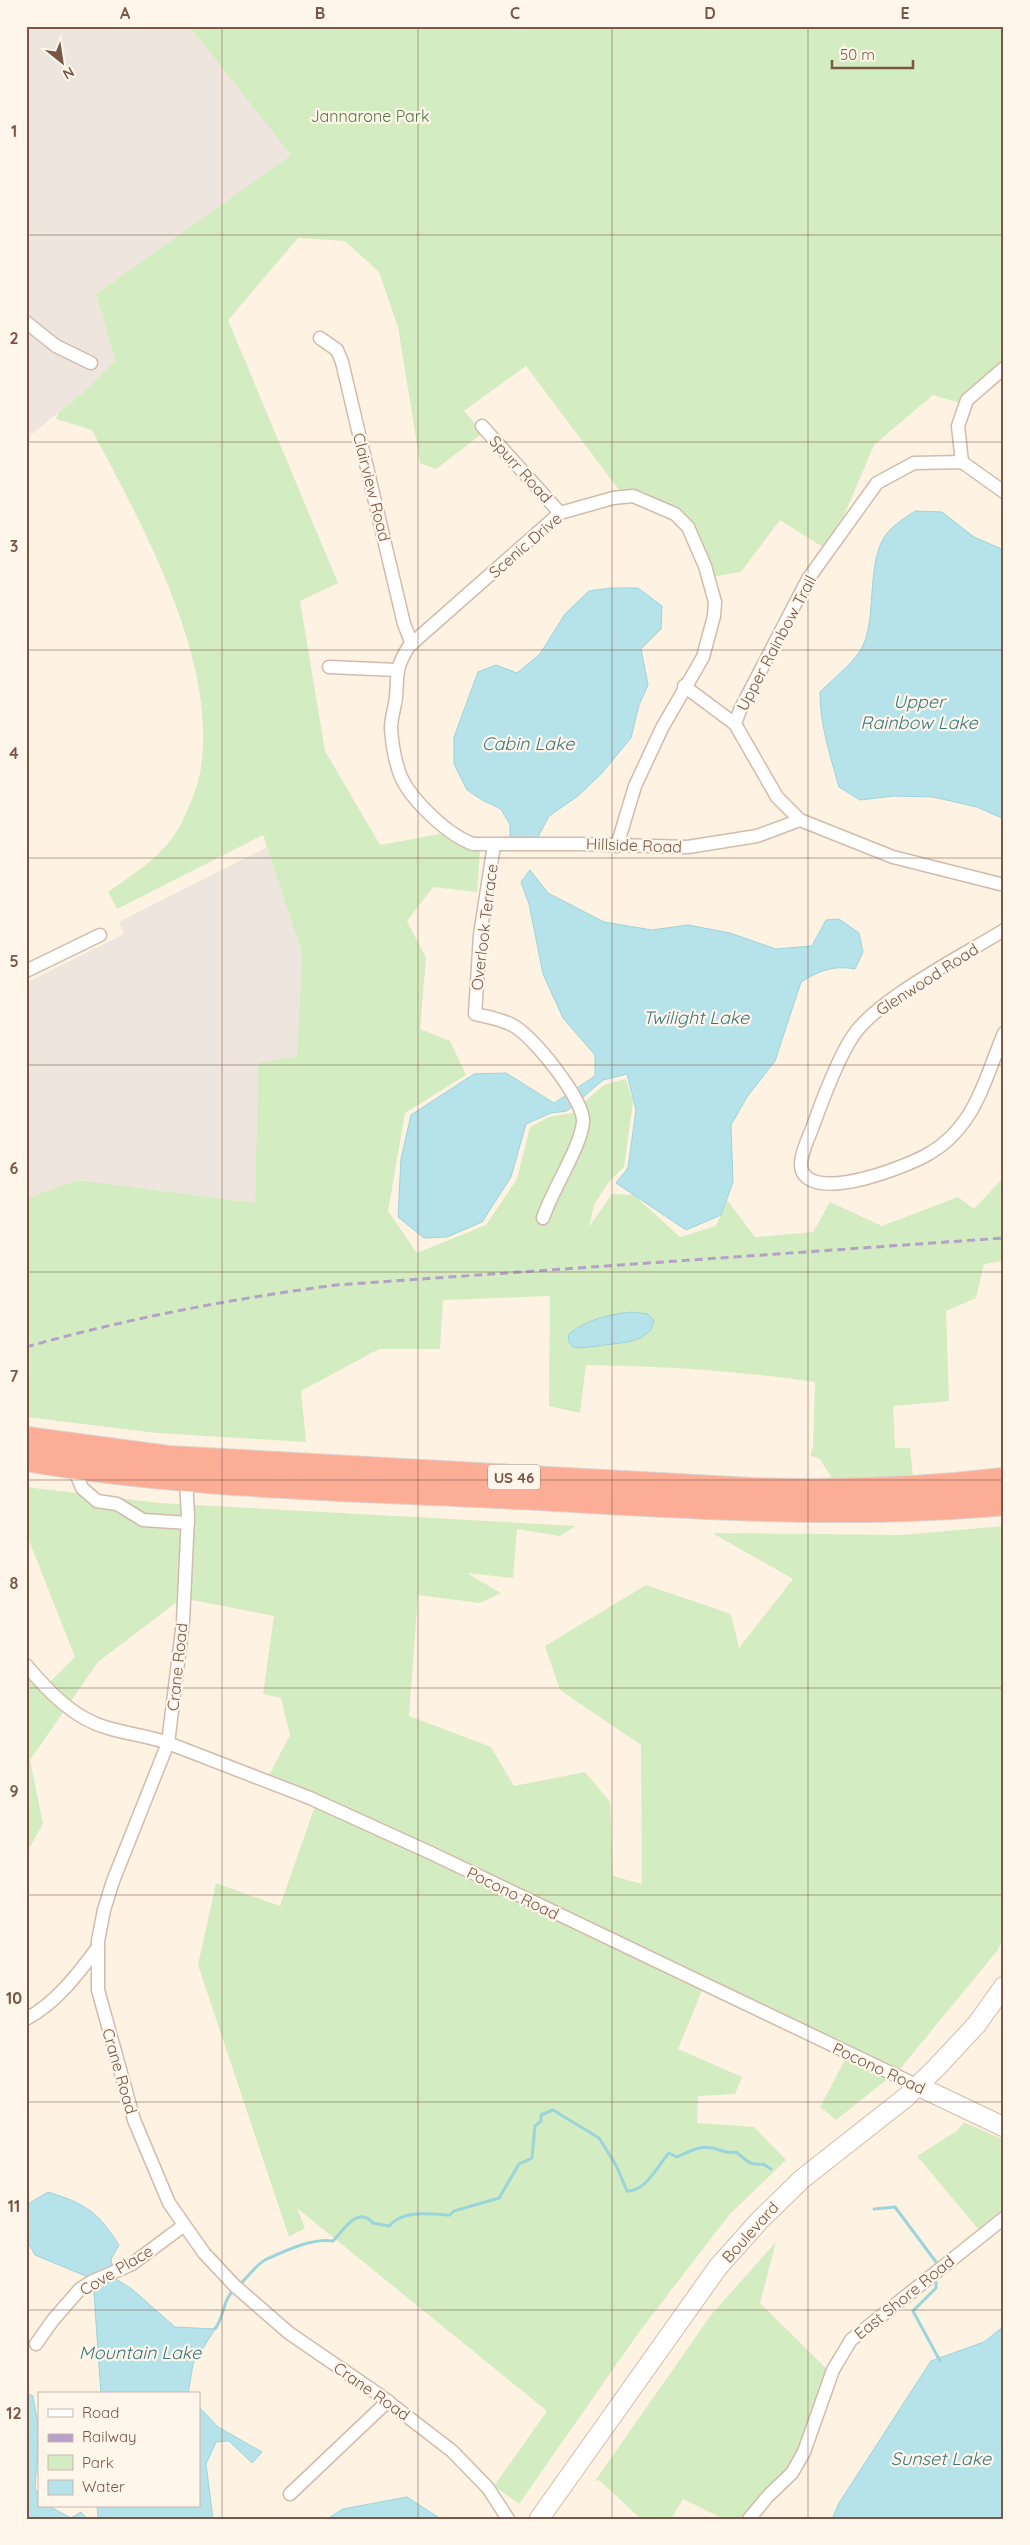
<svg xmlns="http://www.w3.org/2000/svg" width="1030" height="2545" font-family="Quicksand,sans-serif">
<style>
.industrial{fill:#ede5de}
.green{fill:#d4ecc1}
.water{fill:#b6e3e9;stroke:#9cd4db}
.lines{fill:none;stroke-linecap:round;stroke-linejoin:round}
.stream{stroke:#9cd4db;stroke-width:3}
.street-casing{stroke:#d2bbab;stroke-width:15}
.secondary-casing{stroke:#d5bba9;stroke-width:21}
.highway-casing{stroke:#dcd3cf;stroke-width:26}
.street{stroke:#fff;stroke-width:12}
.secondary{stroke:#fff;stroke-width:19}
.highway{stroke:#fcad96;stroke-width:24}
.rail{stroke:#b5a1c8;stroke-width:3;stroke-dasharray:8 5;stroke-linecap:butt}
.grid{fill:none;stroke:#785747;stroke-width:1;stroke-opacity:0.55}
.labels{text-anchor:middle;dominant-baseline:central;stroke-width:4.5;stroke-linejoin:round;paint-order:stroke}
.shield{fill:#fff6eb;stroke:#a08778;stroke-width:1}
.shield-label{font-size:15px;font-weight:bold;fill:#785747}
.park-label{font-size:16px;fill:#50793c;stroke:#fff6eb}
.street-label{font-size:16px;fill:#785747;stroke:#fff6eb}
.water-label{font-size:18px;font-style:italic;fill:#3a767e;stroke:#fff6eb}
.neatline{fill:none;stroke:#785747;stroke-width:2}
.grid-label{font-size:16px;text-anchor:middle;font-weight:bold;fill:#785747}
</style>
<rect width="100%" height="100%" fill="#fef2e3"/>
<g class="industrial">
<polygon points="26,26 189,26 291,155 96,294 115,360 87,389 26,439"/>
<polygon points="267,847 302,953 297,1057 258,1064 255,1203 78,1180 26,1203 26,983 124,934 119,922"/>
</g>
<g class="green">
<path d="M 189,26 L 1004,26 L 1004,373 L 964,404 L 933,395 L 874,445 L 829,551 L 780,520 L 741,572 L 710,577 L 672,512 L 625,498 L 526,366 L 464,411 L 483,433 L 436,469 L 420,463 L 398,327 L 379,272 L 345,241 L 298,238 L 228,320 L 338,583 L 300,601 L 325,751 L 380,845 L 445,833 L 480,849 L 477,892 L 433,887 L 407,921 L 426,958 L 420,1029 L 450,1041 L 466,1075 L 405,1113 L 388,1211 L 417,1253 L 486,1225 L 517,1179 L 530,1127 L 549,1117 L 572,1113 L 604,1085 L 626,1079 L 633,1102 L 624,1167 L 608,1183 L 594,1205 L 589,1227 L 612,1194 L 634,1195 L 680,1237 L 716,1226 L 727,1200 L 755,1237 L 813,1232 L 830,1202 L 882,1226 L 958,1197 L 974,1209 L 1004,1177 L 1004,1261 L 984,1264 L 976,1298 L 946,1311 L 949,1401 L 893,1406 L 895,1448 L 910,1448 L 913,1476 L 833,1480 L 820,1459 L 810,1455 L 813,1448 L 815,1382 C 738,1371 664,1366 586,1365 L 580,1413 L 549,1406 L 550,1296 L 443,1300 L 440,1349 L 379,1349 L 301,1391 L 306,1442 L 157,1433 L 26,1417 L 26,1203 L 29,1198 L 78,1180 L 255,1203 L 258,1063 L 297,1056 L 302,953 L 263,835 L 117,909 L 108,892 C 134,874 164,855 180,826 C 187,811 197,790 200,773 C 220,663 142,525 92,430 L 56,419 L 58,413 L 87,389 L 115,360 L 96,294 L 291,155 Z"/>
<polygon points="26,1487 160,1503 576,1526 560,1536 517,1529 513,1578 467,1573 501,1593 480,1603 418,1595 409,1716 491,1747 514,1786 585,1772 610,1802 613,1876 642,1884 641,1745 560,1690 545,1646 646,1585 731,1614 739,1648 793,1579 714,1534 715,1533 902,1535 1004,1526 1004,1937 997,1951 900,2069 836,2120 820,2107 847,2056 703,1988 678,2049 742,2077 735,2094 698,2096 697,2123 754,2127 786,2160 729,2215 639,2332 519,2504 494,2486 547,2411 297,2208 305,2228 289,2237 198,1965 216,1883 280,1906 315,1806 265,1783 290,1735 281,1698 263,1694 274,1616 182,1598 98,1662 30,1760 43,1824 26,1854 26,1670 43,1689 75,1657 26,1533"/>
<polygon points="964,2122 1004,2140 1004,2209 979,2230 917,2156 957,2131"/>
<polygon points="776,2242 760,2303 833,2375 797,2462 751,2519 724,2519 683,2499 671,2519 641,2519 599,2480 595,2481 711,2315"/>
</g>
<g class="water">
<path d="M 915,511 L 942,512 L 974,537 L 1004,550 L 1004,819 L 977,807 L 933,797 L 894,796 L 860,800 L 839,787 C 830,755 820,725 820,692 C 833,679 850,666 860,651 C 879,622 864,560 888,532 C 895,524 906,517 915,511 Z"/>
<polygon points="611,588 638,588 662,606 661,629 641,649 648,685 639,705 631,738 602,773 578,796 549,816 538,837 510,839 510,825 501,809 482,800 467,790 454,764 454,737 478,672 496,665 517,673 540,654 565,614 589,591"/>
<path d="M 530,870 L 548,893 L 604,922 L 652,930 L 688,925 L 730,933 L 776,949 L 812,946 L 826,920 L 839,919 L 859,933 L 863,952 L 855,969 C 833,965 819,971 801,982 L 775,1061 L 747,1097 L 731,1125 L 733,1182 L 721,1215 L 686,1230 L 616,1183 L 628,1168 L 636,1110 L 627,1074 L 603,1080 L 567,1111 L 551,1113 L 526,1124 L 511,1177 L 482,1222 L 447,1237 L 424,1238 L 398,1217 L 401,1159 L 411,1115 L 474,1074 L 506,1073 L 554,1103 L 595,1076 L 595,1055 L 563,1018 L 543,974 L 529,904 L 521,882 Z"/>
<path d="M 632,1312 L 648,1314 L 654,1320 L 651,1330 L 641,1338 L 628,1342 L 582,1348 L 573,1347 L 568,1341 L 569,1334 C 585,1320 610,1314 632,1312 Z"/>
<path d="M 48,2192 C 86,2204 97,2211 119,2245 L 111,2259 L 114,2278 L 132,2289 L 175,2327 L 215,2329 L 193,2364 L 188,2394 L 101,2394 L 93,2279 L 35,2255 L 26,2239 L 26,2205 Z"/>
<polygon points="1004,2326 1004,2519 832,2519 839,2503 931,2361 984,2342"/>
<polygon points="26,2393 33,2396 39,2431 35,2489 39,2494 39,2506 49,2506 71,2518 81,2512 87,2519 26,2519"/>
<polygon points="199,2407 218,2427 262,2452 252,2463 229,2441 216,2442 206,2464 213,2519 98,2519 97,2506 199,2506"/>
<polygon points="407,2497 441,2519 327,2519 343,2509"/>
</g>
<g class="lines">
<g class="stream">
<polyline points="874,2209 895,2207 936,2262"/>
<polyline points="936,2281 936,2288 913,2311 940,2361"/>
<path d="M 239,2285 C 247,2278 256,2265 265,2260 C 285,2251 311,2238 333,2241 C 343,2231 357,2205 373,2223 L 389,2226 C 404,2209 430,2214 450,2215 L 454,2211 L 499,2198 L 519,2164 L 532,2158 L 535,2126 L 541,2121 L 541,2115 L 553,2110 L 599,2138 L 616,2165 L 627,2191 C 647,2191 657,2166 669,2153 L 677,2157 C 689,2152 699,2145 713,2148 C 722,2150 725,2154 736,2152 C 747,2160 749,2166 763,2164 L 771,2169"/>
<path d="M 215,2329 C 225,2316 222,2300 235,2289"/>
</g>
<g class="street-casing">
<g id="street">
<polyline points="26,322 56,346 91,363"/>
<polyline points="320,338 337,350 342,362 404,624 412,644"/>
<polyline points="482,426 560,513"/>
<polyline points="962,462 958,426 967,400 1004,368"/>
<polyline points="1004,492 962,462 914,463 877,483 808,579 740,710 735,724 777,797 800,820 893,857 1004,885"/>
<polyline points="329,667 397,670"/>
<polyline points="684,686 735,724"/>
<path d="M 494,845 L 480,935 L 475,1014 C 488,1017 501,1019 512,1025 C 532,1034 585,1101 583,1122 C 581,1147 552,1190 543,1218"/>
<path d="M 617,846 L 635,786 L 662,728 L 703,657 L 714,616 L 715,602 L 705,566 L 688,527 L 675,514 L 633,496 L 613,498 L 560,513 L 409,646 C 395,669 398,672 396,697 C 395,707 391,718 391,728 C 392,743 395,762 401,777 C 412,801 448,835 473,844 L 579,844 L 688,847 L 757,836 L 800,820"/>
<path d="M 1004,930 C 964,955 877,999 853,1036 C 838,1058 822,1101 813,1126 C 809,1138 796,1161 803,1173 C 820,1201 909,1166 930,1153 C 944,1145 957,1132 966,1119 C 982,1096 993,1059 1004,1033"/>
<polyline points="26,971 100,935"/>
<polyline points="73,1466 82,1488 97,1501 117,1504 143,1520 188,1523"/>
<polyline points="186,1479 188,1516 183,1622 168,1743 113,1881 104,1910 98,1941 98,1990 134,2120 169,2203 204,2253 235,2286 289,2333 378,2394 452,2451 488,2488 508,2519"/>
<path d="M 26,1665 C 48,1691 74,1719 108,1728 C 128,1734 148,1736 168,1743 L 310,1798 L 431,1853 L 918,2086"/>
<path d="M 26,2019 C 56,2003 78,1974 98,1947"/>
<polyline points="36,2344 53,2320 80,2289 91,2282 132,2264 183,2226"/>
<polyline points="290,2494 388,2401"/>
<polyline points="749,2519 768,2496 792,2473 804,2452 833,2370 851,2340 1004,2218"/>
</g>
</g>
<g class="secondary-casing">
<g id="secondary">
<polyline points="918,2086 1004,2127"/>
<polyline points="539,2519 718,2267 759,2221 802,2179 905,2098 936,2068 977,2024 1004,1986"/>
</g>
</g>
<g class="highway-casing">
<g id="highway">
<path d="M 26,1439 L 168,1458 L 751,1490 C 835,1493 920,1490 1004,1480"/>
<path d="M 26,1459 C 181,1486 340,1488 497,1496 C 666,1504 835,1519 1004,1503"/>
</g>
</g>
<use href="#street" class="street"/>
<use href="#secondary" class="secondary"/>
<use href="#highway" class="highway"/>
<path class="rail" d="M 26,1347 C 129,1318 231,1299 336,1285 L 1004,1238"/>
</g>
<path class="grid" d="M 222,26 L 222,2519M 418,26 L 418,2519M 612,26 L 612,2519M 808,26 L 808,2519M 26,235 L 1004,235M 26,442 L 1004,442M 26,650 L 1004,650M 26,858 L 1004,858M 26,1065 L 1004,1065M 26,1272 L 1004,1272M 26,1480 L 1004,1480M 26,1688 L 1004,1688M 26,1895 L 1004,1895M 26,2102 L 1004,2102M 26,2310 L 1004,2310"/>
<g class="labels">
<rect class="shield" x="488" y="1464.5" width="52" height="25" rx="4"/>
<g class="shield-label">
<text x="514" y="1477">US 46</text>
</g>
<g class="park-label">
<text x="370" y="116">Jannarone Park</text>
</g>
<g class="street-label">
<text transform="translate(521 469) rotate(48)">Spurr Road</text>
<text transform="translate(372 487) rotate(76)">Clairview Road</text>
<text transform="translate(525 545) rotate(-41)">Scenic Drive</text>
<text transform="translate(776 643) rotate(-62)">Upper Rainbow Trail</text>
<text transform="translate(634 845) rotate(2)">Hillside Road</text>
<text transform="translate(484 927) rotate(-83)">Overlook Terrace</text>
<text transform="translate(927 979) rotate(-33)">Glenwood Road</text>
<text transform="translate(177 1667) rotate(-84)">Crane Road</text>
<text transform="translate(513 1893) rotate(26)">Pocono Road</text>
<text transform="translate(879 2068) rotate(25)">Pocono Road</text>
<text transform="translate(120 2071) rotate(74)">Crane Road</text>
<text transform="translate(750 2232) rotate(-48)">Boulevard</text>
<text transform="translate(116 2270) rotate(-31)">Cove Place</text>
<text transform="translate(904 2297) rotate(-39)">East Shore Road</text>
<text transform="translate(372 2391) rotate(35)">Crane Road</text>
</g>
<g class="water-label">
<text x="919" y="701">Upper<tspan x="919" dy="21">Rainbow Lake</tspan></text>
<text x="528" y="743">Cabin Lake</text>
<text x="696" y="1017">Twilight Lake</text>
<text x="140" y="2352">Mountain Lake</text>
<text x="941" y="2458">Sunset Lake</text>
</g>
</g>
<rect width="1030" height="2545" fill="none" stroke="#fff6eb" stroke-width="55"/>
<rect x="38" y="2392" width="162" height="115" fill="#fff6eb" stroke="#c9b6a9"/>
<rect x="48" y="2409" width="25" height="8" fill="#ffffff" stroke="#c9b6a9"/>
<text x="82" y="2418" font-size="15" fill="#785747">Road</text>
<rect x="48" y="2434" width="25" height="8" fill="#b5a1c8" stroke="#c9b6a9"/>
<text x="82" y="2442" font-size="15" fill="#785747">Railway</text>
<rect x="48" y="2455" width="25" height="15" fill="#d4ecc1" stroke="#c9b6a9"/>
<text x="82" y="2468" font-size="15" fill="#785747">Park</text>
<rect x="48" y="2480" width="25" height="15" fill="#b6e3e9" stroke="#c9b6a9"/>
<text x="82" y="2492" font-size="15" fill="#785747">Water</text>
<g transform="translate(62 62) rotate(150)" stroke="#fff6eb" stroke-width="4" paint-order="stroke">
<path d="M0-4L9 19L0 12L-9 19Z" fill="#785747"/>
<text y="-8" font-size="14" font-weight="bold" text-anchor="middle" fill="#785747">N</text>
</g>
<path d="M832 60v8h81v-8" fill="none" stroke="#785747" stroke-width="2.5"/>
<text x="840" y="60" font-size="15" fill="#785747" stroke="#fff6eb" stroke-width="4" paint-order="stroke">50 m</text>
<rect x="28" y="28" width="974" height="2490" class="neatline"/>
<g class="grid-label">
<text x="125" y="19">A</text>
<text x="320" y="19">B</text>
<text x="515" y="19">C</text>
<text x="710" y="19">D</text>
<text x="905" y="19">E</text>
<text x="14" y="137">1</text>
<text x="14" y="344">2</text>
<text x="14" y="552">3</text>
<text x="14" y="759">4</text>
<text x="14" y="967">5</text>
<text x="14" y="1174">6</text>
<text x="14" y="1382">7</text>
<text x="14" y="1589">8</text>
<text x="14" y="1797">9</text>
<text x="14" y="2004">10</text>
<text x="14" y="2212">11</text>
<text x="14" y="2419">12</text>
</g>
</svg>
